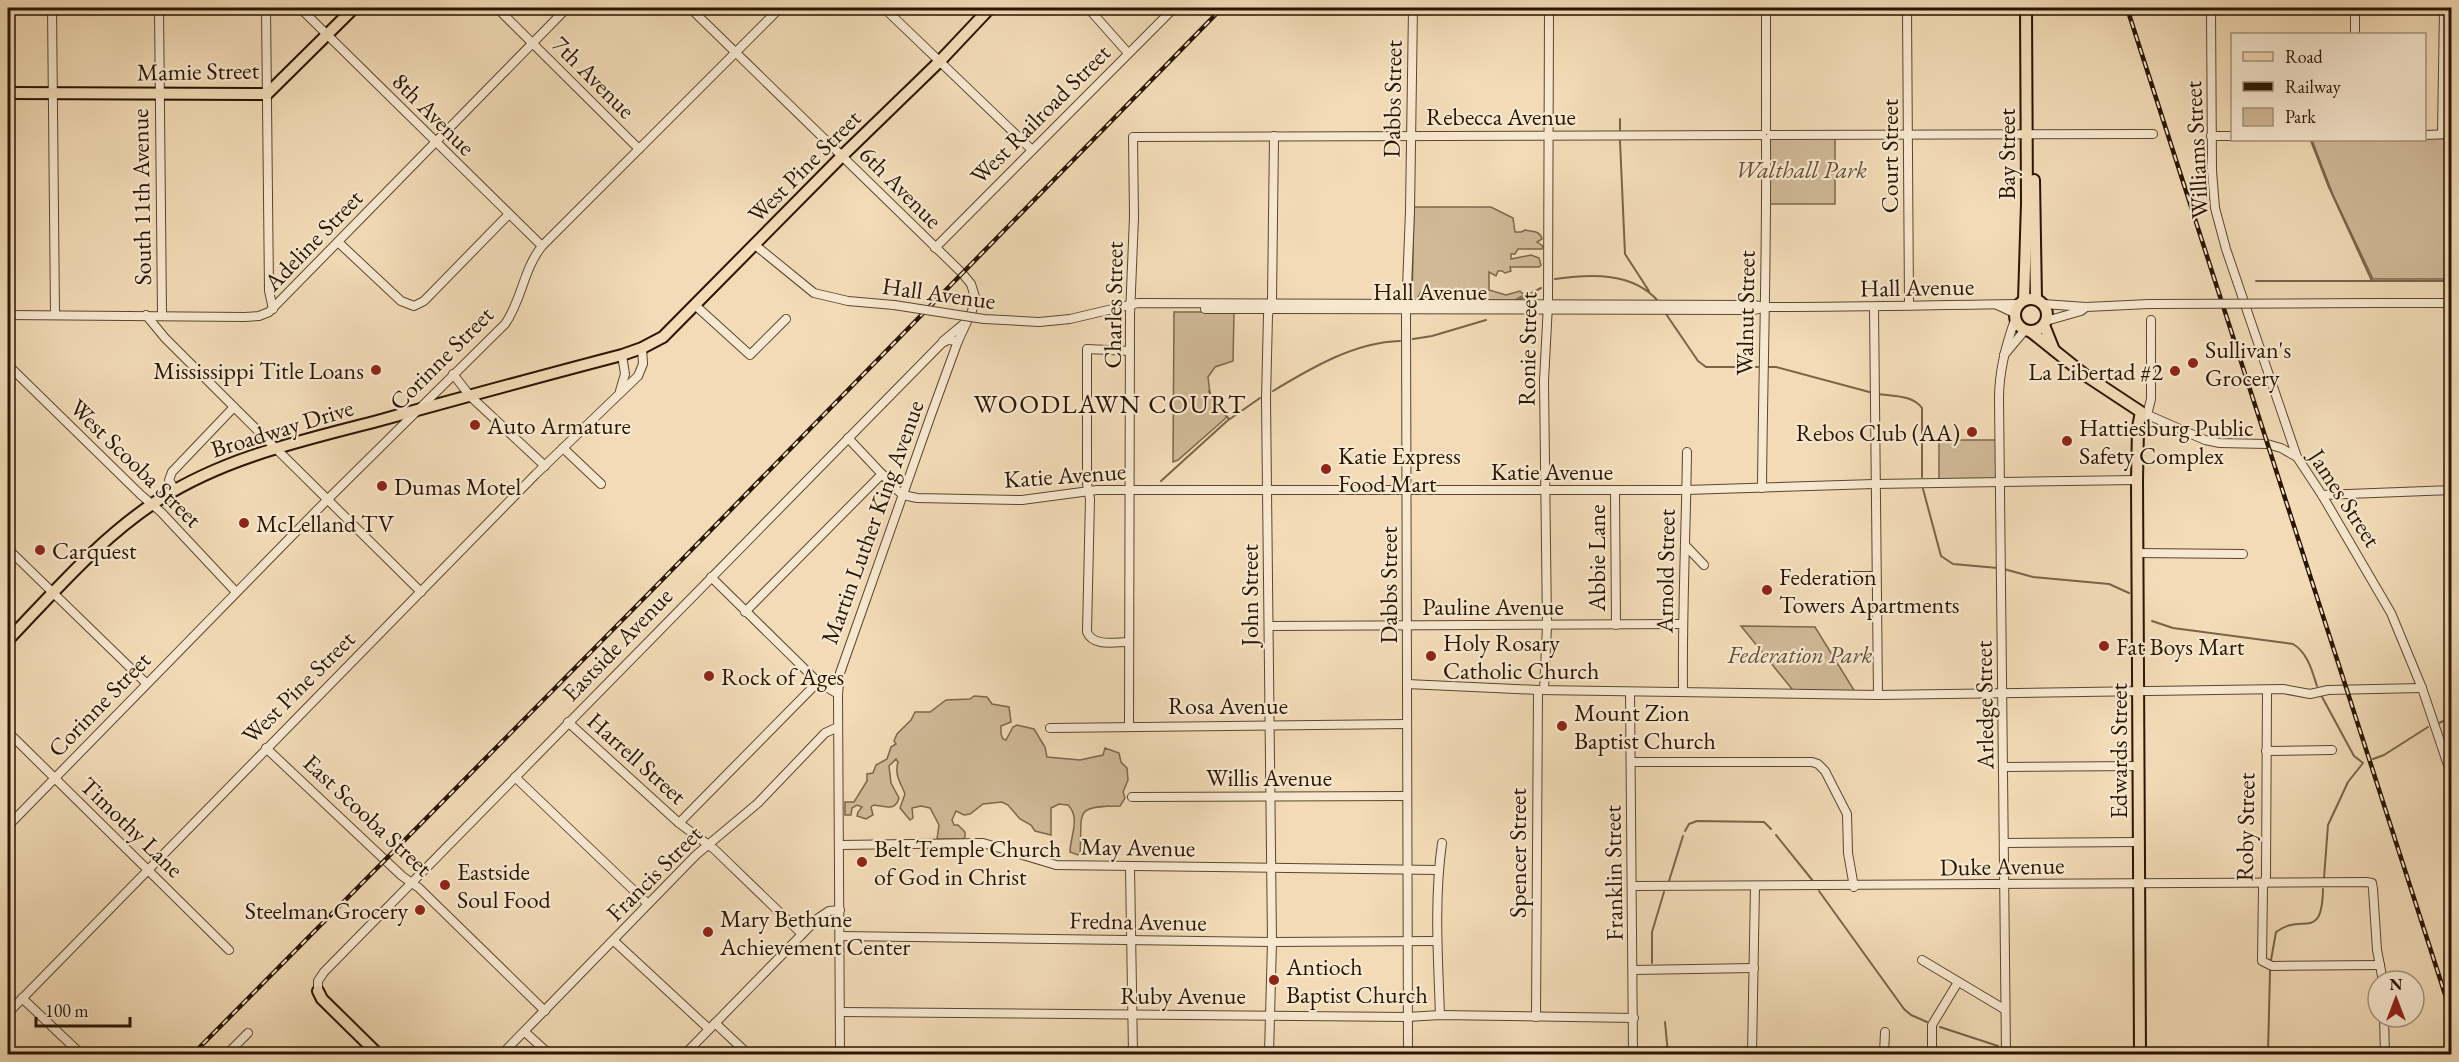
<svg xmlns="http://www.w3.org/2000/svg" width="2459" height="1062" font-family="'EB Garamond',serif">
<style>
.green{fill:#d0b997;stroke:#7c674c;stroke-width:1.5}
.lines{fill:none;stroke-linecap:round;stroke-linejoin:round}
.stream{stroke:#796449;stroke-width:2}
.minor-casing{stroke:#5b462f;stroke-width:10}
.major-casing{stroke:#291502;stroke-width:14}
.minor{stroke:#f7e8d0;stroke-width:8}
.major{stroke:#f2dbb6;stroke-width:10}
.rail-casing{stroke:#291502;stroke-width:4.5}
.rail{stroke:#f7e8d0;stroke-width:2;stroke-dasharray:7;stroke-linecap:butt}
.minor-bridge-casing{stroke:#5b462f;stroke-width:10;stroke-linecap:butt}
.minor-bridge{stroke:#f7e8d0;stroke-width:8}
.poi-dot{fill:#8f2418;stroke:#f7e8d0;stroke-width:2}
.labels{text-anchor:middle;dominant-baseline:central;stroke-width:4.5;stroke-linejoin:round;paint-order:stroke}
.street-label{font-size:24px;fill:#291502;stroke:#f7e8d0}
.park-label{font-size:24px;font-style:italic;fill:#634e36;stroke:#f7e8d0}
.poi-label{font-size:24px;fill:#291502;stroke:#f7e8d0;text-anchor:start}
.neighbourhood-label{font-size:26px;letter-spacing:1.5px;fill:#291502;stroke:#f7e8d0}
</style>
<rect width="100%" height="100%" fill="#f2dbb6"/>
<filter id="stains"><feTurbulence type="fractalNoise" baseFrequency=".00333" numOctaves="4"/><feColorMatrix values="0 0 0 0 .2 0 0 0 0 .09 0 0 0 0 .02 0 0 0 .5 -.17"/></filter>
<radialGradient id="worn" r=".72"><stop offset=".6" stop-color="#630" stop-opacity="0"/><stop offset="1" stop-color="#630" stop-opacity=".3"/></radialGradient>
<g class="green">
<polygon points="1835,135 1835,204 1767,204 1768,139"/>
<polygon points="2425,138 2451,138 2451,279 2373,279 2333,195 2312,140"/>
<path d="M 1414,207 L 1491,207 L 1513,218 L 1515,232 L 1521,232 L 1525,230 C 1532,232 1540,230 1542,239 L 1537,242 L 1543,246 L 1542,249 L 1518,249 L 1515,254 L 1511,254 L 1511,259 L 1531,255 L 1539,258 L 1541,265 L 1539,267 L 1510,267 L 1511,271 L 1505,273 L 1502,271 L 1498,271 L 1496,276 L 1489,272 L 1489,290 L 1506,295 L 1520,291 L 1524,295 L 1510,303 L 1436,302 L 1432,299 L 1429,302 L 1426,301 L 1425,294 L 1421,292 L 1415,303 L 1412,301 Z"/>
<polygon points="1174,312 1234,312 1233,361 1215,367 1208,377 1210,393 1227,417 1178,460 1173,462"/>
<polygon points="1939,440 2000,440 2001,483 1939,483"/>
<polygon points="1741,626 1815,627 1857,695 1796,694"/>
<path d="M 974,696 L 987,697 L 992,704 L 1009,707 L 1011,722 L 1001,726 L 1001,734 L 1003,739 L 1006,740 L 1013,727 L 1017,725 L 1034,729 L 1045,747 L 1047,757 L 1080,760 L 1103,755 L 1105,748 L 1119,753 L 1121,762 L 1127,768 L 1128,780 L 1123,792 L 1125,798 L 1120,806 C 1072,806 1083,812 1080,853 L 1078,855 L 1070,852 C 1070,837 1081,818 1068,805 L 1059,804 L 1051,808 L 1051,835 L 1035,831 L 1031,825 L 1020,819 L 1008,805 L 1002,802 L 983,804 L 970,814 L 964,815 L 956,811 L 952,820 L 954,825 L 958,825 L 965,832 L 965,837 L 963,839 L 937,839 L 939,825 L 930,808 L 921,806 L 912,808 L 913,818 L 910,820 L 900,808 L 905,794 C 901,783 894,775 898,762 L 896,759 L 889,766 L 891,783 L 899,798 C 895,812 885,806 874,805 L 871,807 L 873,815 L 866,819 L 857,816 L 858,812 L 862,807 L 857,805 L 852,808 L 851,815 L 845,815 L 845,802 L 854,802 L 867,781 L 867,774 L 873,773 L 876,765 L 887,759 L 891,747 L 896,744 L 894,741 L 897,734 L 911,720 L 915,712 L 930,712 L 946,700 L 970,699 Z"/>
</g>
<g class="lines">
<g class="stream">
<polyline points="1620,119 1620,130"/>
<polyline points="1620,141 1625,254 1649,291"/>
<polyline points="2311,141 2328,185 2372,281"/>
<path d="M 1555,279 C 1591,274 1633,272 1658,301"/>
<polyline points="2256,281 2452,281"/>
<polyline points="1517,301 1541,288"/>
<polyline points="1666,314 1698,361 1706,367 1776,367 1873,393"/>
<polyline points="1413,339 1432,336 1486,320"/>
<polyline points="1209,391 1212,399 1229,419"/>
<path d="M 1273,391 C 1311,368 1355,342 1400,341"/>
<path d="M 1878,394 C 1893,396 1913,395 1922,408 L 1922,477"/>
<polyline points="1161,481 1227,421 1260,398"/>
<polyline points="1923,489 1941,556 1953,564 1998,568"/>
<polyline points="2004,569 2033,577 2109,584 2129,593"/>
<path d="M 2152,621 L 2173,628 L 2293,644 C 2308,653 2312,671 2317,686"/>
<polyline points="2321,695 2354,756 2363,763 2348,782 2328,825 2324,878"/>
<polyline points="2439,723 2452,717"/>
<polyline points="2373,759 2384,755 2428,727"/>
<polyline points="1685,831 1689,824 1697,821 1764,822 1771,829"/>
<polyline points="1776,835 1813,881"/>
<polyline points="1669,881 1683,836"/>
<polyline points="1819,891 1904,1009 1911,1015 1927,1022"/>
<path d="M 2271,960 L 2276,932 C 2302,912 2322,943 2323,889"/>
<polyline points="1652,963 1652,932 1664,892"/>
<polyline points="1665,1022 1668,1054"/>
<polyline points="1940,1027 1998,1046"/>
<polyline points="2011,1051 2022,1054"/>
<polyline points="2268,1054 2270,971"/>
</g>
<g class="minor-casing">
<g id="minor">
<polyline points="52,8 55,314"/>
<polyline points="159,8 162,315"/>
<polyline points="266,8 269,291 273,309"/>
<polyline points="300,8 542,246"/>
<polyline points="497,8 639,149"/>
<polyline points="690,8 962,273 971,284 975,297 972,311 958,341 931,415 840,673 838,694 840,1054"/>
<polyline points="884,8 1032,150"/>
<polyline points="1088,8 1128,53"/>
<polyline points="1766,8 1766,130"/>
<polyline points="1907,8 1909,305"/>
<polyline points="2211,8 2212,171 2215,208 2226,249 2297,457"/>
<polyline points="2355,34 2355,8"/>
<polyline points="2442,134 2444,8"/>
<polyline points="1771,135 2153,134"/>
<polyline points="2424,135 2452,134"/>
<polyline points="2211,136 2232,136"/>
<polyline points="338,242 401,301 414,306 424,301 508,215"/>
<polyline points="755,245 814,293 848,301 894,305"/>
<polyline points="935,248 1174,8"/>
<polyline points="2373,303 2452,303"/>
<polyline points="2043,304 2086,307 2149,304"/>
<polyline points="1997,305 2014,313"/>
<polyline points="696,306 750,355 786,319"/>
<polyline points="1874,307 1878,695"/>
<polyline points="1205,309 1754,310 1762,308"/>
<polyline points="8,315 245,317 259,316 269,312 567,8"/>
<polyline points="146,315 165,338 234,407 421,592"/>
<polyline points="2046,321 2081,311 2086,307"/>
<path d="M 1039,322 L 1070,319 L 1138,303 L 1754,305 L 1765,307 C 1850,307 1934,305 2018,304"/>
<polyline points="943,341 966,322"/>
<polyline points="2004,355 2025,330"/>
<polyline points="8,365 141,495 161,512 236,592"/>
<polyline points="453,374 470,396 545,466"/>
<polyline points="620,391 625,374 622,355"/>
<polyline points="2141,412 2205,440 2220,443 2267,444 2281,448 2297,457 2322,495 2391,613 2422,688 2452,777"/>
<polyline points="2147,415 2151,399 2151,320"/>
<polyline points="848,438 897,490 903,495 917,498 1022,500 1097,490 1686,490 1874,484 2137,480"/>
<polyline points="563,448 601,484"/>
<path d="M 1762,488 C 1763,372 1767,256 1766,139"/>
<polyline points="175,490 169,480 172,472 234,407"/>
<polyline points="1615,490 1616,625"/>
<polyline points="2322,495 2452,490"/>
<polyline points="1685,545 1704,565"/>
<polyline points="8,549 146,683"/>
<polyline points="2137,553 2243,554"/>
<polyline points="1850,576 1876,576"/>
<polyline points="711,577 818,682 838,694"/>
<polyline points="745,612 882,474"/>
<polyline points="1269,626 1682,624"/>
<path d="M 1128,642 C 1115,642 1093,647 1087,632 L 1090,499 L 1087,484 L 1087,349 L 1130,351"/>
<polyline points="1407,684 1538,690 1878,695 2283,689 2310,694 2328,690 2422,688"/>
<polyline points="1544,690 1547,626 1544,381 1548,304 1549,8"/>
<polyline points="2267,691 2266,877 2263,887 2262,961 2272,966 2380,965"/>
<polyline points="1630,692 1633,1054"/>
<path d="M 1683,692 C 1682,612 1686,532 1687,452"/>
<polyline points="568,722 679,823 714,849 802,934"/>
<polyline points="1129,726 1130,315 1134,217 1133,137 1762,135"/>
<polyline points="1050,728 1407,724"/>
<polyline points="8,732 229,950"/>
<polyline points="266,748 402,876 419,888 545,1011"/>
<polyline points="2266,751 2332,750"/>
<polyline points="1631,762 1812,762 1818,764 1825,771 1847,814 1848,853 1854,887"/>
<polyline points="2004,767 2139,766"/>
<polyline points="515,777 648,904"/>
<polyline points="1132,797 1407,796"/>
<polyline points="679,823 818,682"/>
<path d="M 8,826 L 328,499 L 505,324 C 522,300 523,270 542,246 L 780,8"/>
<polyline points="2004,843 2139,842"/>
<polyline points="840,845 983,843 1056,865 1438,870"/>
<polyline points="1130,867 1133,1054"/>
<polyline points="1633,886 2366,882 2372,883 2373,889 2377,950 2383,981"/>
<polyline points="840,936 1272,942 1437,941"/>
<polyline points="614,941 709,1029"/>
<polyline points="1922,960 2004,1009"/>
<polyline points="1633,970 1754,968"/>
<polyline points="318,991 318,981 324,972 942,343 948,340 958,341"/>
<polyline points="22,998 81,1054"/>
<polyline points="840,1012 1407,1017 1440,1015 1634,1018"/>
<polyline points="8,1013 536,474 638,376 643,364 642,348"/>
<path d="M 1440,1015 C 1438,957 1434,900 1442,843"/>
<polyline points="1536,1017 1538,690"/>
<polyline points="2384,1017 2385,1054"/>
<polyline points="715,1023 748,1054"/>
<polyline points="525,1032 549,1054"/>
<polyline points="227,1054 248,1033"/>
<polyline points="502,1054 696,855 758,803 825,733 838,727"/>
<polyline points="685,1054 817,919 829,911 840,910"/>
<polyline points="1269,1054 1272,942 1266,399 1268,315 1272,300 1274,136"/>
<polyline points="1408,1054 1406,314 1410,211 1413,8"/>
<polyline points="1752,1054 1755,886"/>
<polyline points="1884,1054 1885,1032"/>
<polyline points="1932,1054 1932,1025 1958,982"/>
<path d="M 2006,1054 L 1999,399 C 1999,371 2005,347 2015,320"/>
</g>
</g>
<g class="major-casing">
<g id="major">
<polyline points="8,93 267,94 354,8"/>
<polyline points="2034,180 2036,299"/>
<circle cx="2031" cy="315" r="16"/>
<polyline points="2024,300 2027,203 2026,8"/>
<polyline points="2044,325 2054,350"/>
<polyline points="2030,331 2085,375 2141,412 2138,427 2137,480 2140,1054"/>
<path d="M 8,640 C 55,591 102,536 160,499 C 228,456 305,440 381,420 C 461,398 541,376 622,355 L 642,348 L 663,337 L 842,156 L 940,61 L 990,8"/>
<polyline points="318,991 322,999 378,1054"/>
</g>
</g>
<use href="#minor" class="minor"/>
<use href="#major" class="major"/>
<g class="rail-casing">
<g id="rail">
<polyline points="2127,8 2452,1016"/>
<polyline points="193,1054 663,579 1222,8"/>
</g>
</g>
<use href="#rail" class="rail"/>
<g class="minor-bridge-casing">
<g id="minor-bridge">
<polyline points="2149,304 2373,303"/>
<polyline points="894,305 984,319 1039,322"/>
</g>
</g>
<use href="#minor-bridge" class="minor-bridge"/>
</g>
<g class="poi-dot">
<circle cx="2193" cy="363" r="6"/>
<circle cx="376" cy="370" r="6"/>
<circle cx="2175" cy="371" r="6"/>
<circle cx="475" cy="425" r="6"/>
<circle cx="1972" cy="432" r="6"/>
<circle cx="2067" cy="441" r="6"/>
<circle cx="1326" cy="469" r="6"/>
<circle cx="382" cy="486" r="6"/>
<circle cx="244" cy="523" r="6"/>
<circle cx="40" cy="550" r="6"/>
<circle cx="1767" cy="590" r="6"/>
<circle cx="2104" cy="646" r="6"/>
<circle cx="1431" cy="656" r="6"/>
<circle cx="709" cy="676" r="6"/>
<circle cx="1562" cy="726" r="6"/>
<circle cx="862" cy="862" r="6"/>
<circle cx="445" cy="885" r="6"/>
<circle cx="420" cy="910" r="6"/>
<circle cx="708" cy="932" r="6"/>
<circle cx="1274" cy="980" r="6"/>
</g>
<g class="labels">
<g class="street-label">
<text transform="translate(198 71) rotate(-1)">Mamie Street</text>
<text transform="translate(594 77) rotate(45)">7th Avenue</text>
<text transform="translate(1392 99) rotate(-89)">Dabbs Street</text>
<text transform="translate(434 114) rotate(45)">8th Avenue</text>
<text transform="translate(1040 114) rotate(-45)">West Railroad Street</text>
<text x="1501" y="116">Rebecca Avenue</text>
<text transform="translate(2196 150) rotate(-93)">Williams Street</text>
<text transform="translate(2006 154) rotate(-90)">Bay Street</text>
<text transform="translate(1889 156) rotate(-90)">Court Street</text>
<text transform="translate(804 166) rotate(-45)">West Pine Street</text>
<text transform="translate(901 187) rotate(45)">6th Avenue</text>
<text transform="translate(141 197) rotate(-91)">South 11th Avenue</text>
<text transform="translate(313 240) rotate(-46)">Adeline Street</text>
<text transform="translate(1917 287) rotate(-1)">Hall Avenue</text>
<text x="1430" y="291">Hall Avenue</text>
<text transform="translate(939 293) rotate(8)">Hall Avenue</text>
<text transform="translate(1113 305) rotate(-89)">Charles Street</text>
<text transform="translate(1745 313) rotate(-89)">Walnut Street</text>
<text transform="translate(1527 349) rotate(-89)">Ronie Street</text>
<text transform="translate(441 358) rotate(-45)">Corinne Street</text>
<text transform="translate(282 428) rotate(-17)">Broadway Drive</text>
<text transform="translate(136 463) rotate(44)">West Scooba Street</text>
<text x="1552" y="471">Katie Avenue</text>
<text transform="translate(1065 475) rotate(-4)">Katie Avenue</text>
<text transform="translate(2345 498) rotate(57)">James Street</text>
<text transform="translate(872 522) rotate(-70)">Martin Luther King Avenue</text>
<text transform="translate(1596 558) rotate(-90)">Abbie Lane</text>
<text transform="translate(1665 571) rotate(-89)">Arnold Street</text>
<text transform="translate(1388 585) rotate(-90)">Dabbs Street</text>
<text transform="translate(1249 595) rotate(-90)">John Street</text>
<text x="1493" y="606">Pauline Avenue</text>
<text transform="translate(617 644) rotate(-46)">Eastside Avenue</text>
<text transform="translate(298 687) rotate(-45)">West Pine Street</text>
<text transform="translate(99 704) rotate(-46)">Corinne Street</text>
<text x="1228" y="705">Rosa Avenue</text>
<text transform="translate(1984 705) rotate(-91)">Arledge Street</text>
<text transform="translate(2118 751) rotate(-90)">Edwards Street</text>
<text transform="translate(637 758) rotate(42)">Harrell Street</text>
<text x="1269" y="777">Willis Avenue</text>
<text transform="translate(368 815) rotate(43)">East Scooba Street</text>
<text transform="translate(132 827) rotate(44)">Timothy Lane</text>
<text transform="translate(2245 827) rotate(-89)">Roby Street</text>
<text transform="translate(1138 847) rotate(1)">May Avenue</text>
<text transform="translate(1517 853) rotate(-90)">Spencer Street</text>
<text transform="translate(2002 866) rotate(-1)">Duke Avenue</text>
<text transform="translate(654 873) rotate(-45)">Francis Street</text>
<text transform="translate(1613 873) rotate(-91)">Franklin Street</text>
<text transform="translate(1138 921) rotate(1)">Fredna Avenue</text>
<text x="1183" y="995">Ruby Avenue</text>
</g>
<g class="park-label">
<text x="1801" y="169">Walthall Park</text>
<text x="1800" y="654">Federation Park</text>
</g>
<g class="poi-label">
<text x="2205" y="349">Sullivan's<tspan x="2205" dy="28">Grocery</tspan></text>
<text x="364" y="370" text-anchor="end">Mississippi Title Loans</text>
<text x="2163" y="371" text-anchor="end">La Libertad #2</text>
<text x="487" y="425">Auto Armature</text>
<text x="2079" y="427">Hattiesburg Public<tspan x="2079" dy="28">Safety Complex</tspan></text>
<text x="1960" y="432" text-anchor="end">Rebos Club (AA)</text>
<text x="1338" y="455">Katie Express<tspan x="1338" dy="28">Food Mart</tspan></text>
<text x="394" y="486">Dumas Motel</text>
<text x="256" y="523">McLelland TV</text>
<text x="52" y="550">Carquest</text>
<text x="1779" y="576">Federation<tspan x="1779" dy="28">Towers Apartments</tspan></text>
<text x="1443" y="642">Holy Rosary<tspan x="1443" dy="28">Catholic Church</tspan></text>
<text x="2116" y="646">Fat Boys Mart</text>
<text x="721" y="676">Rock of Ages</text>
<text x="1574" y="712">Mount Zion<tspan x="1574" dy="28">Baptist Church</tspan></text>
<text x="874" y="848">Belt Temple Church<tspan x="874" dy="28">of God in Christ</tspan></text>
<text x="457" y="871">Eastside<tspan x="457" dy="28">Soul Food</tspan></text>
<text x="408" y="910" text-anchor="end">Steelman Grocery</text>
<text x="720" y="918">Mary Bethune<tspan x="720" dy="28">Achievement Center</tspan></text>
<text x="1286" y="966">Antioch<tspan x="1286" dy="28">Baptist Church</tspan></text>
</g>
<g class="neighbourhood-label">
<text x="1110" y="404">WOODLAWN COURT</text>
</g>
</g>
<rect width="2459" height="1062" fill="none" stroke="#f2dbb6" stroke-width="30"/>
<rect x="9" y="9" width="2441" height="1044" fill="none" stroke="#291502" stroke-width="3"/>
<rect x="15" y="15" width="2429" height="1032" fill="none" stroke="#291502" stroke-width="1.5"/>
<rect x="2231" y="33" width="195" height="108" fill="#f7e8d0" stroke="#a5947e" stroke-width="1.5"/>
<rect x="2243" y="52" width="30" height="9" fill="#f2dbb6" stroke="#a5947e" stroke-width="1.5"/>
<text x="2285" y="63" font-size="18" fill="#291502">Road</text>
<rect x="2243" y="82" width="30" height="9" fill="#291502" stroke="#a5947e" stroke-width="1.5"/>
<text x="2285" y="93" font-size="18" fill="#291502">Railway</text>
<rect x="2243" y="108" width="30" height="18" fill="#d0b997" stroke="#a5947e" stroke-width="1.5"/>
<text x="2285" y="123" font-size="18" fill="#291502">Park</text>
<g transform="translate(2396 999)"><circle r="28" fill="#f7e8d0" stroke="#a5947e" stroke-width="1.5"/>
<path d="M0-4.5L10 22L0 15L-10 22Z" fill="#8f2418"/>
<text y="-9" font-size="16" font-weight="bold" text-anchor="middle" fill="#291502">N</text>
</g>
<path d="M36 1017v9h94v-9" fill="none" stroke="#291502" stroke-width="3"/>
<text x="45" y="1017" font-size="18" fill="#291502" stroke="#f7e8d0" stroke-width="4.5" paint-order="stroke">100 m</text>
<rect width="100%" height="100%" filter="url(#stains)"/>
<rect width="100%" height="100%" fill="url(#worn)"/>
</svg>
